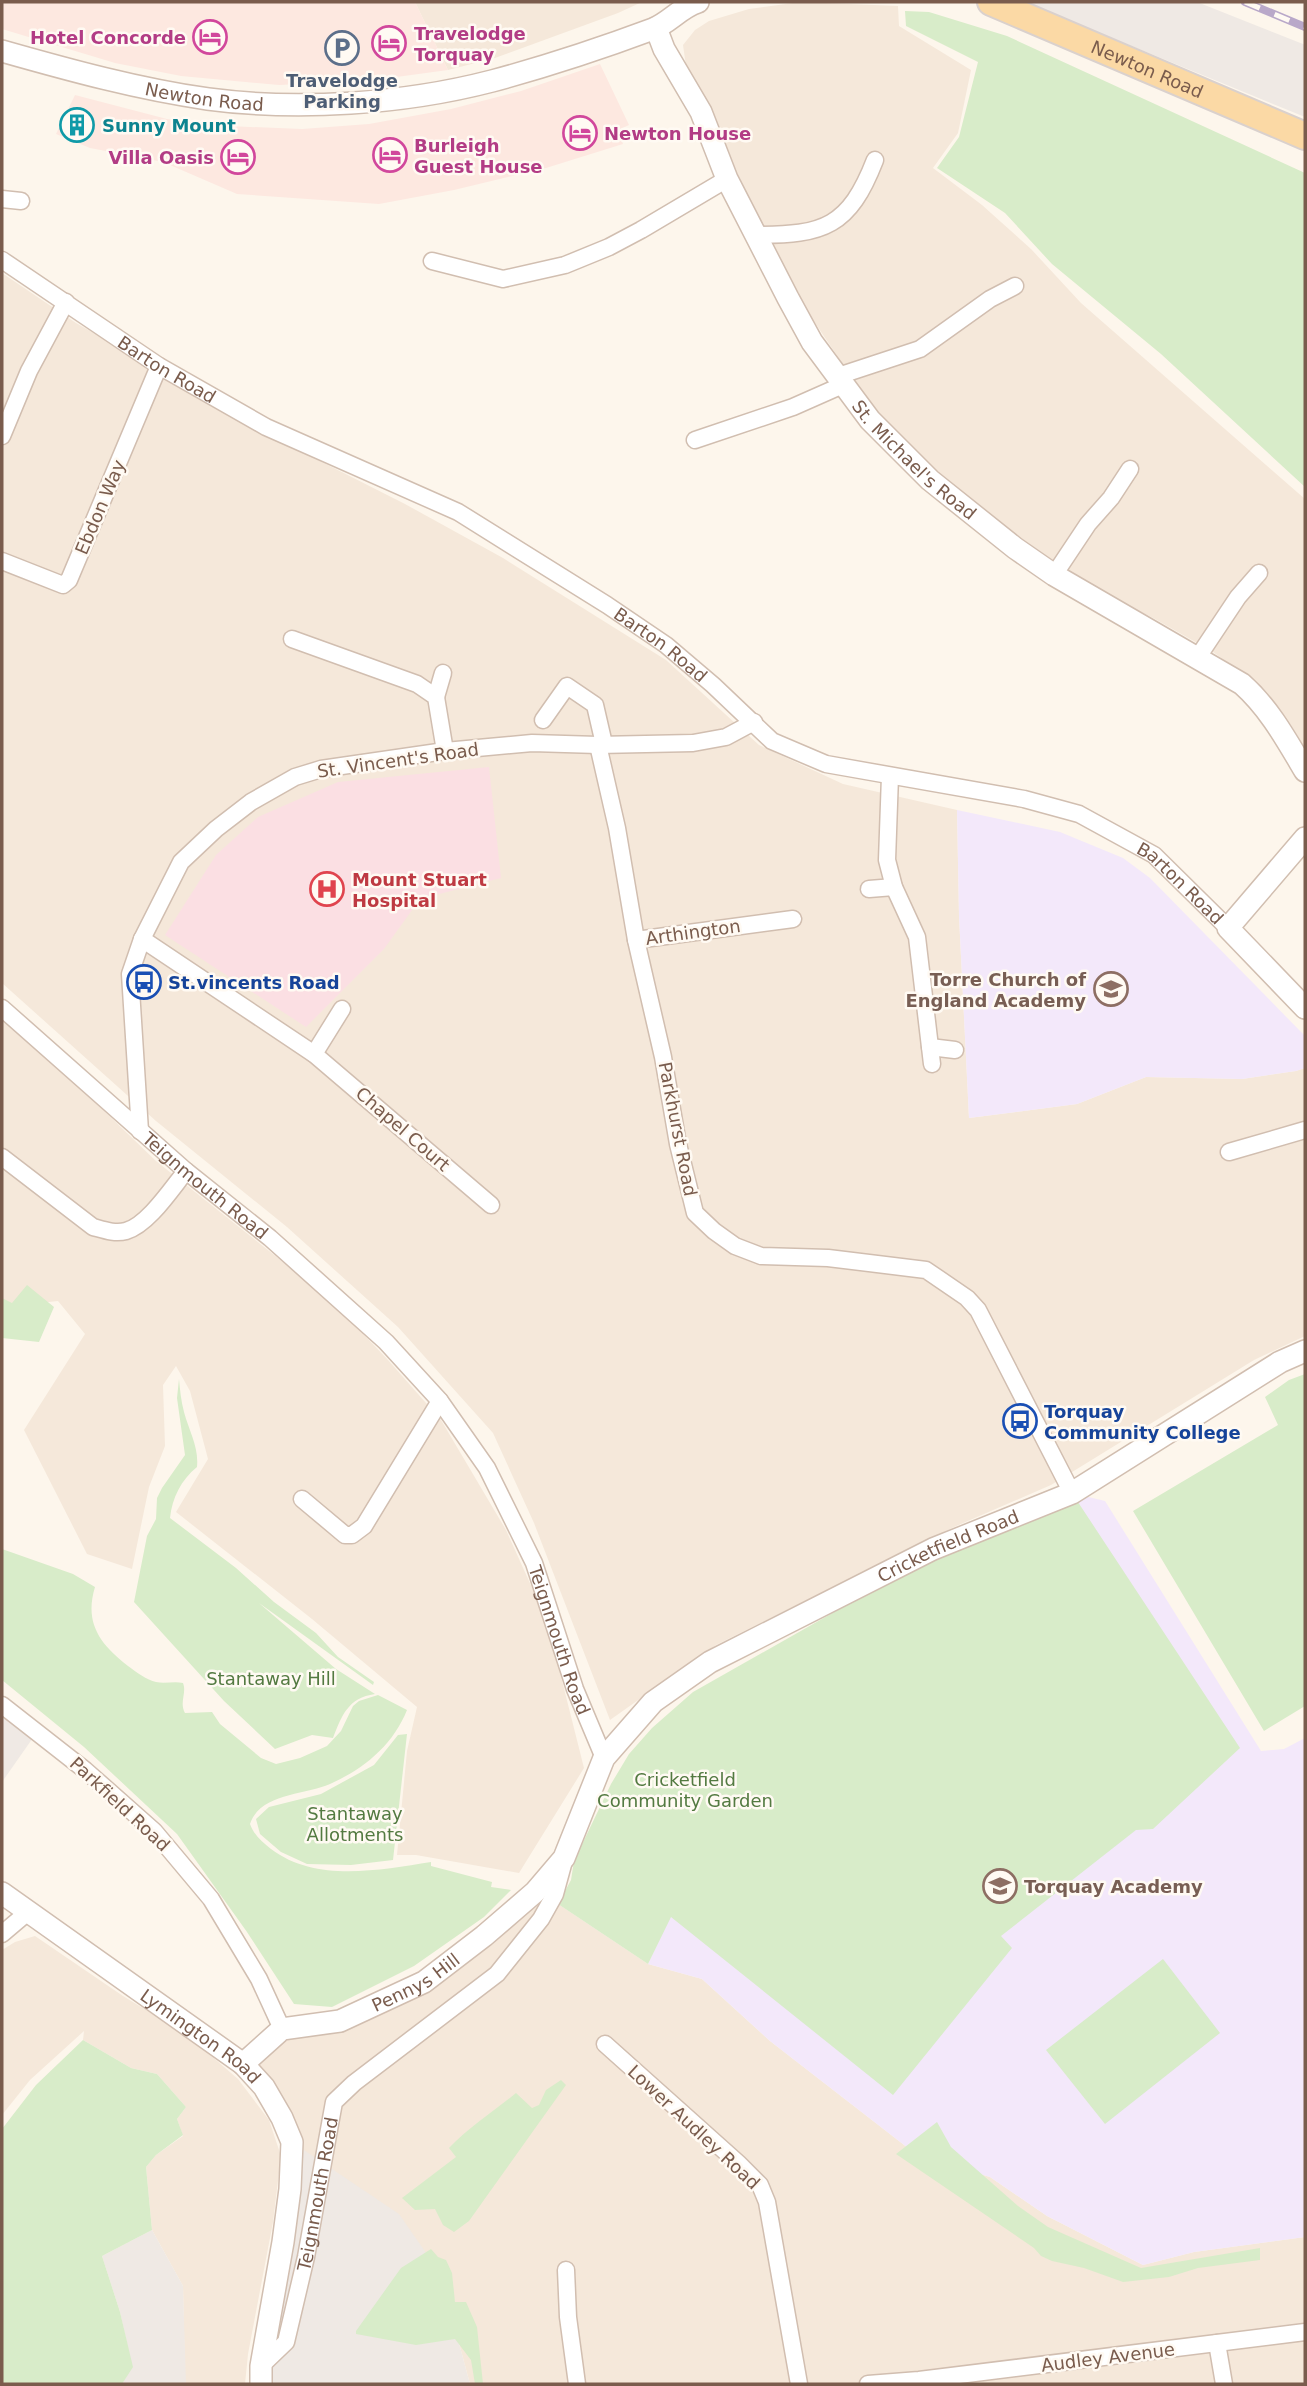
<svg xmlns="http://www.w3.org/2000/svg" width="1307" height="2386" font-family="'DejaVu Sans',sans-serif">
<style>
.residential{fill:#f5e8da}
.commercial{fill:#fde8e0}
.industrial{fill:#efe9e4}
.education{fill:#f3e8fa}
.medical{fill:#fbdfe3}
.green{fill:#d8ecc9}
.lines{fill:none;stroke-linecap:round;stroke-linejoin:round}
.minor-casing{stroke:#d1beb0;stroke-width:19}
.tertiary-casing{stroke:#d1beb0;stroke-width:24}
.primary-casing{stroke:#dad1cd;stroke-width:30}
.minor{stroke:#fff;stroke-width:16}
.tertiary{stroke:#fff;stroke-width:21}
.primary{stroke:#fbd9a5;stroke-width:26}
.rail-casing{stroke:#b9a8c9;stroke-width:8}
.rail{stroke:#fffaf3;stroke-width:5;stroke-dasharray:16;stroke-linecap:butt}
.labels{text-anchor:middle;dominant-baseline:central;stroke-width:5;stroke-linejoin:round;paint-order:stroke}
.hotel-label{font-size:18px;font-weight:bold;fill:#b23c85;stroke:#fffaf3;text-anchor:start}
.street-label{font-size:18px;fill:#7a5c4d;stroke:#fffaf3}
.service-label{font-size:18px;font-weight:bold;fill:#4e5e75;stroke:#fffaf3}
.culture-label{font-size:18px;font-weight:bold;fill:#0d838f;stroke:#fffaf3;text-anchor:start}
.health-label{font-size:18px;font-weight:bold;fill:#be3a42;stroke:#fffaf3;text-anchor:start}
.education-label{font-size:18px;font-weight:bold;fill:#785e54;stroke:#fffaf3;text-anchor:end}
.transit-label{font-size:18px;font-weight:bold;fill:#164399;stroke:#fffaf3;text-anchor:start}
.park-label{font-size:18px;fill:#537a41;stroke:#fffaf3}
</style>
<rect width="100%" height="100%" fill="#fdf6ec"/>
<g class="residential">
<polygon points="415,2 642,2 618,13 495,58 448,70"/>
<polygon points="800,2 898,6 899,26 971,70 958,133 933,168 982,205 1031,249 1081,303 1305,499 1305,749 1291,725 1248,677 1213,652 1155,619 1092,587 1047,558 969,499 916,457 883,420 842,363 795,293 774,254 729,155 687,73 683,45 695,30 709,21 749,9"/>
<polygon points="2,273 76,323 314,458 405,504 503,558 666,660 759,745 843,784 957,810 959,916 969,1118 1077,1104 1146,1077 1242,1079 1296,1071 1305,1068 1305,1336 1254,1360 1051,1485 954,1527 716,1645 610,1720 534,1523 493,1433 398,1327 287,1227 156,1121 2,983"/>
<polygon points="2,1018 72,1080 156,1161 278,1258 348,1318 388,1360 441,1420 506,1530 547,1621 584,1768 519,1873 416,1855 397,1855 407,1751 417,1707 312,1619 176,1512 208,1459 190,1391 176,1366 163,1385 165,1446 149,1487 132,1569 87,1554 24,1430 85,1334 58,1301 20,1305 2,1322"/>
<polygon points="535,1892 558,1904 648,1964 702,1979 770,2041 917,2155 990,2177 1047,2216 1143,2265 1194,2252 1305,2237 1305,2384 470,2384 440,2273 292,2142 243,2064 282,2029 424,1982"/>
<polygon points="35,1936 123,1996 187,2035 238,2079 269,2120 281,2156 273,2222 248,2354 245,2384 185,2383 183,2286 152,2230 146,2167 156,2155 183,2136 177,2119 186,2107 157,2074 131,2068 83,2040 84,2031 30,2080 2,2115 2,1950 15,1942"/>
</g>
<g class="commercial">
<polygon points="2,2 415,2 448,70 367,81 279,85 181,76 115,63 2,29"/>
<polygon points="600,64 629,125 618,130 623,144 546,168 454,190 379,204 237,194 163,162 90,148 56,134 75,95 167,119 227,126 302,129 369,124 451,109 521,91"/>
</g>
<g class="industrial">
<polygon points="1024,2 1197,2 1303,44 1305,45 1305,117"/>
<polygon points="2,1704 37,1732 2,1782"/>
<polygon points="292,2142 399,2214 440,2273 470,2384 261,2384"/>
<polygon points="152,2230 183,2286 186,2384 122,2384 132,2366 120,2312 102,2256"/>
</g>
<g class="education">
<polygon points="957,810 1060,832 1123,858 1150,878 1305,1036 1305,1068 1296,1071 1242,1079 1146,1077 1077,1104 969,1118 959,916"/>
<polygon points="1072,1493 1105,1501 1261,1751 1284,1749 1305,1738 1305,2237 1194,2252 1143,2265 1047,2216 990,2177 917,2155 770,2041 702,1979 648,1964 670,1917"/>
</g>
<polygon class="medical" points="489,767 501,878 420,899 384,949 306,1027 165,935 216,855 258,817 338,782"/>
<g class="green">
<polygon points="905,11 929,12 1007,36 1305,173 1305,487 1161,354 1052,264 1005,213 937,168 959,137 978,62 906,26"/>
<polygon points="27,1285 54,1307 39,1342 2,1338 2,1298 12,1303"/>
<polygon points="1305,1374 1305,1706 1264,1731 1133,1511 1278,1425 1265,1397 1289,1380"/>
<path d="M 179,1379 C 180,1390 181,1401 184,1412 C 189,1431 199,1447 197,1467 C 181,1480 172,1498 170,1518 L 236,1568 L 274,1602 L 316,1633 L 338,1657 L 374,1682 L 373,1685 L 259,1603 L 336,1669 L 375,1694 C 348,1698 342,1715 333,1738 L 312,1735 L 275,1749 L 224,1701 L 134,1602 L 147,1536 L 156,1519 L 157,1498 L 162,1488 L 185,1455 L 177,1398 Z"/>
<polygon points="1072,1493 1240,1748 1153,1829 1136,1830 1001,1936 1012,1948 893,2095 671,1917 648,1964 558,1904 571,1880 574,1861 611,1784 629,1754 652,1728 693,1692 910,1569"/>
<path d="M 2,1549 L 73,1574 L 95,1587 C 84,1623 100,1644 128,1666 C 136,1672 147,1680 156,1682 C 165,1684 174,1681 183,1683 C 187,1693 179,1702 185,1713 L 212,1712 L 220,1724 L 261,1758 L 276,1764 L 300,1758 L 327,1746 L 341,1731 L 353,1706 L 359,1701 L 378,1695 L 407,1710 C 393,1745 364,1769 330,1784 C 305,1795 260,1793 250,1824 C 254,1835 262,1842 271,1849 C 316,1883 379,1870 431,1862 L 431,1866 L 492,1882 L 491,1887 L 511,1890 L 484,1917 L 414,1966 L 332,2007 L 294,2004 L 247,1932 L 177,1834 L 84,1747 L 2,1680 Z"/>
<polygon points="407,1734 393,1860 351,1865 307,1864 281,1852 260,1834 256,1819 269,1807 321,1794 374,1765 398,1735"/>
<polygon points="1163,1959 1220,2033 1105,2124 1046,2050"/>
<polygon points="83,2040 131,2068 157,2074 186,2107 177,2119 183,2135 156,2155 146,2167 152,2230 102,2256 120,2312 133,2367 122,2384 2,2384 2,2129 36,2085"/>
<path d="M 561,2080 L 566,2085 L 469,2221 L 454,2232 L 443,2225 L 435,2209 L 415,2210 L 402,2198 L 456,2157 L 449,2148 C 469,2127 494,2111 516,2093 L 532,2108 L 539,2105 L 546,2090 Z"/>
<polygon points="937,2122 951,2147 1018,2206 1048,2227 1141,2268 1260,2248 1260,2260 1198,2268 1169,2277 1123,2282 1084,2268 1052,2261 1041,2256 1034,2248 896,2154"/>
<polygon points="431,2249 438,2257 446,2260 452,2273 455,2302 466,2302 477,2327 483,2384 475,2384 471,2360 455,2339 416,2345 356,2334 356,2331 401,2268"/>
</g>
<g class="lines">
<g class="minor-casing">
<g id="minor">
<polyline points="2,199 21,201"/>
<path d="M 756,235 C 824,235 849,227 875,160"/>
<path id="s1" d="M 2,260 L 159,366 L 266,427 L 458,512 L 607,605 L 666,645 L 713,685 L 772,741 L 826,764 L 1024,799 L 1079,814 L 1154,855 L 1228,928"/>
<polyline points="432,261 503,279 565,265 609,247 641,230 727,179"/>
<polyline points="838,376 920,349 990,299 1015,286"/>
<polyline points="2,436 29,371 66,302"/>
<polyline points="695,440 793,407 845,384"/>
<polyline points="2,561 63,585 69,580 159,366"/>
<polyline points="1054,575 1088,524 1111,498 1130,469"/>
<polyline points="292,639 417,684 436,697 445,751"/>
<polyline points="1198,657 1238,597 1259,573"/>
<polyline points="436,697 443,673"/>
<polyline points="543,720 567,686 595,705 604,744"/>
<polyline points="598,745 617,828 636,940 663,1057 678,1144 695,1213 714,1231 735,1246 761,1256 828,1258 926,1270 967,1298 978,1310 1072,1493"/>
<polyline points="890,776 887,860 894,887 917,937 932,1064"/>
<polyline points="869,889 894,887"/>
<polyline points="142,939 314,1054 491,1205"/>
<polyline points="636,940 793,919"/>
<path id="s2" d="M 2,1008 L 186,1171 L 270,1238 L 386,1342 L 440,1401 L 487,1468 L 534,1563 L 575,1689 L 604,1758"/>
<polyline points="930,1047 955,1050"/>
<polyline points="314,1054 342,1009"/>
<polyline points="140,1131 130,974 142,939 181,862 216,829 251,802 295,777 321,769 445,751 532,743 598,745 693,743 726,737 754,722"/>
<polyline points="1229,1152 1305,1130"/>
<path d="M 2,1157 L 93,1227 C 104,1230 115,1234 126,1231 C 148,1225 172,1188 186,1171"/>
<polyline points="302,1499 345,1535 352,1535 364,1526 440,1401"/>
<polyline points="2,1705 85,1770 154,1831 211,1899 259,1979 282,2029"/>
<polyline points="2,1934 28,1912"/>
<polyline points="605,2044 738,2163 760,2185 767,2202 799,2384"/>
<polyline points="566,2270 568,2317 577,2384"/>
<polyline points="1217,2343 1224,2384"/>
<path id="s3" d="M 261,2366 L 286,2342 L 306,2257 L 334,2102 L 354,2083 L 497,1974 L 541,1919 L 555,1894 L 564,1861"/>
<polyline points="868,2384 919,2380 1305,2332"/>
</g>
</g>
<g class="tertiary-casing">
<g id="tertiary">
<path id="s4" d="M 656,28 L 664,49 L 701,112 L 727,179 L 788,298 L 812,342 L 870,420 L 930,480 L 1015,548 L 1054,575 L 1242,684 C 1269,708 1286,739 1305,771"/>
<path id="s5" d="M 2,51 C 69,70 138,89 208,99 C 298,111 403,104 492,81 C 544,67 602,48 653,29 C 669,23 681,7 698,2"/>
<polyline points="1305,838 1228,928 1305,1008"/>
<path id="s6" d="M 2,1893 L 243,2064 L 264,2087 L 282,2118 L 292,2142 L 290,2189 L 283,2242 L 261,2366 L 261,2384"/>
<path id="s7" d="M 243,2064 L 282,2029 L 340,2021 L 424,1982 L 484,1936 L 535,1892 L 564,1858 L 604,1758 L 653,1702 L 710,1662 L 933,1549 L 1072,1493 L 1280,1362 L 1305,1351"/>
</g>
</g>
<g class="primary-casing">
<g id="primary">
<path id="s8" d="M 991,2 L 1305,136"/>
</g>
</g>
<use href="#minor" class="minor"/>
<use href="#tertiary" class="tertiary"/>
<use href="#primary" class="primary"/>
<g class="rail-casing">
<polyline id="rail" points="1245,2 1305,27"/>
</g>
<use href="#rail" class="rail"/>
</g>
<defs>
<g id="hotel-ring" transform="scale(1.75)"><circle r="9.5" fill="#fffaf3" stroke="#d1479c" stroke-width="1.5"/><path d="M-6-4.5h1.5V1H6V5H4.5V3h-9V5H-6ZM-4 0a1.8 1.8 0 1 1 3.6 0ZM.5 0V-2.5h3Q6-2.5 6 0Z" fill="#d1479c"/></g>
<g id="parking-ring" transform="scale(1.75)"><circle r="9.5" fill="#fffaf3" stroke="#5c6f8a" stroke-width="1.5"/><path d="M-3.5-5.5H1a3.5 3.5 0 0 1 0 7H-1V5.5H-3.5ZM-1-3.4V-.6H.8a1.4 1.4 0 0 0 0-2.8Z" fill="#5c6f8a"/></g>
<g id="building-ring" transform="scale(1.75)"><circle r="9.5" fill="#fffaf3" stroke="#0f9aa8" stroke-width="1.5"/><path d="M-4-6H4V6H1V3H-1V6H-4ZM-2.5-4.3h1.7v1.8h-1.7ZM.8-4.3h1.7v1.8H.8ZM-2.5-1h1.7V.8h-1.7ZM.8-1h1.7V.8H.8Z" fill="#0f9aa8"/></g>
<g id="hospital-ring" transform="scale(1.75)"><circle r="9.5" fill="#fffaf3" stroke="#e0444e" stroke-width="1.5"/><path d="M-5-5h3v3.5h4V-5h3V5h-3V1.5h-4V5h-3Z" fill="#e0444e"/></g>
<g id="bus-ring" transform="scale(1.75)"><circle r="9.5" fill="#fffaf3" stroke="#1a4fb4" stroke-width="1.5"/><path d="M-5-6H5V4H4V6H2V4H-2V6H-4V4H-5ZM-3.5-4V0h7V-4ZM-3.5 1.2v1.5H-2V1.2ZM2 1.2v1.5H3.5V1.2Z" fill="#1a4fb4"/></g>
<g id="school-ring" transform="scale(1.75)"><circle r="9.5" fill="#fffaf3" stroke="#8d6e63" stroke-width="1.5"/><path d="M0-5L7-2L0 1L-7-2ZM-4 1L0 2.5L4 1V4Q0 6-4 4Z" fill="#8d6e63"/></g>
</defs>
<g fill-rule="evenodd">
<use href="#hotel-ring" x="210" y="37"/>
<use href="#hotel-ring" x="389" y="43"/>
<use href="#parking-ring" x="342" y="48"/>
<use href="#building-ring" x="77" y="125"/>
<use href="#hotel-ring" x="580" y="133"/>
<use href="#hotel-ring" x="390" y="155"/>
<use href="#hotel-ring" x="238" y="157"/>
<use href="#hospital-ring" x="327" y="889"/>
<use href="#bus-ring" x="144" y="982"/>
<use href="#school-ring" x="1111" y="989"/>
<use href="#bus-ring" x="1020" y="1421"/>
<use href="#school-ring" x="1000" y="1886"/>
</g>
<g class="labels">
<g class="hotel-label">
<text x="414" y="33">Travelodge<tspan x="414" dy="21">Torquay</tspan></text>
<text x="186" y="37" text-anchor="end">Hotel Concorde</text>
<text x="604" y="133">Newton House</text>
<text x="414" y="145">Burleigh<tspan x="414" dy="21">Guest House</tspan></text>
<text x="214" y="157" text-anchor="end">Villa Oasis</text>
</g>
<g class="street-label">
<text stroke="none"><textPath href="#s8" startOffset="170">Newton Road</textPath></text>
<text stroke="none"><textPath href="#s5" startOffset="208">Newton Road</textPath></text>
<text stroke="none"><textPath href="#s1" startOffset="198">Barton Road</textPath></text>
<text stroke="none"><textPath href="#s4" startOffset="508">St. Michael's Road</textPath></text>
<text transform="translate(100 507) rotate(-67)">Ebdon Way</text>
<text stroke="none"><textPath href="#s1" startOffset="765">Barton Road</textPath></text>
<text transform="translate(398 760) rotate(-8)">St. Vincent's Road</text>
<text stroke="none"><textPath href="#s1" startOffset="1353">Barton Road</textPath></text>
<text transform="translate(693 932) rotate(-8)">Arthington</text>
<text transform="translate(403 1129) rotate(41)">Chapel Court</text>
<text transform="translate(678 1129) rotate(79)">Parkhurst Road</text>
<text stroke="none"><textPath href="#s2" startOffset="270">Teignmouth Road</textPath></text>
<text stroke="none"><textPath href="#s7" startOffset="908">Cricketfield Road</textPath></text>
<text stroke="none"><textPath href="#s2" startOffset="858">Teignmouth Road</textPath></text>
<text transform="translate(120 1804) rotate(43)">Parkfield Road</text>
<text stroke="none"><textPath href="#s7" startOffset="196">Pennys Hill</textPath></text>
<text stroke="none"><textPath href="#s6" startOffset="245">Lymington Road</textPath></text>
<text transform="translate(694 2127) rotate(43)">Lower Audley Road</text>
<text stroke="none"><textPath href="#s3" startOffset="186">Teignmouth Road</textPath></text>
<text transform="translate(1108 2357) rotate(-7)">Audley Avenue</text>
</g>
<g class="service-label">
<text x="342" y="80">Travelodge<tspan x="342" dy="21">Parking</tspan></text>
</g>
<g class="culture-label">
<text x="102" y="125">Sunny Mount</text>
</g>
<g class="health-label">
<text x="352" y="879">Mount Stuart<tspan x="352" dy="21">Hospital</tspan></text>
</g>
<g class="education-label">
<text x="1086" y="979">Torre Church of<tspan x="1086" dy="21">England Academy</tspan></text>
<text x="1024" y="1886" text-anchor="start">Torquay Academy</text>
</g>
<g class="transit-label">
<text x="168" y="982">St.vincents Road</text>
<text x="1044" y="1411">Torquay<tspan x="1044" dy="21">Community College</tspan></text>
</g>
<g class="park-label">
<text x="271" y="1678">Stantaway Hill</text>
<text x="685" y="1779">Cricketfield<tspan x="685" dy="21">Community Garden</tspan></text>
<text x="355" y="1813">Stantaway<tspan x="355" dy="21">Allotments</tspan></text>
</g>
</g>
<rect width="1307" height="2386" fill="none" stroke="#7a5c4d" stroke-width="7"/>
</svg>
